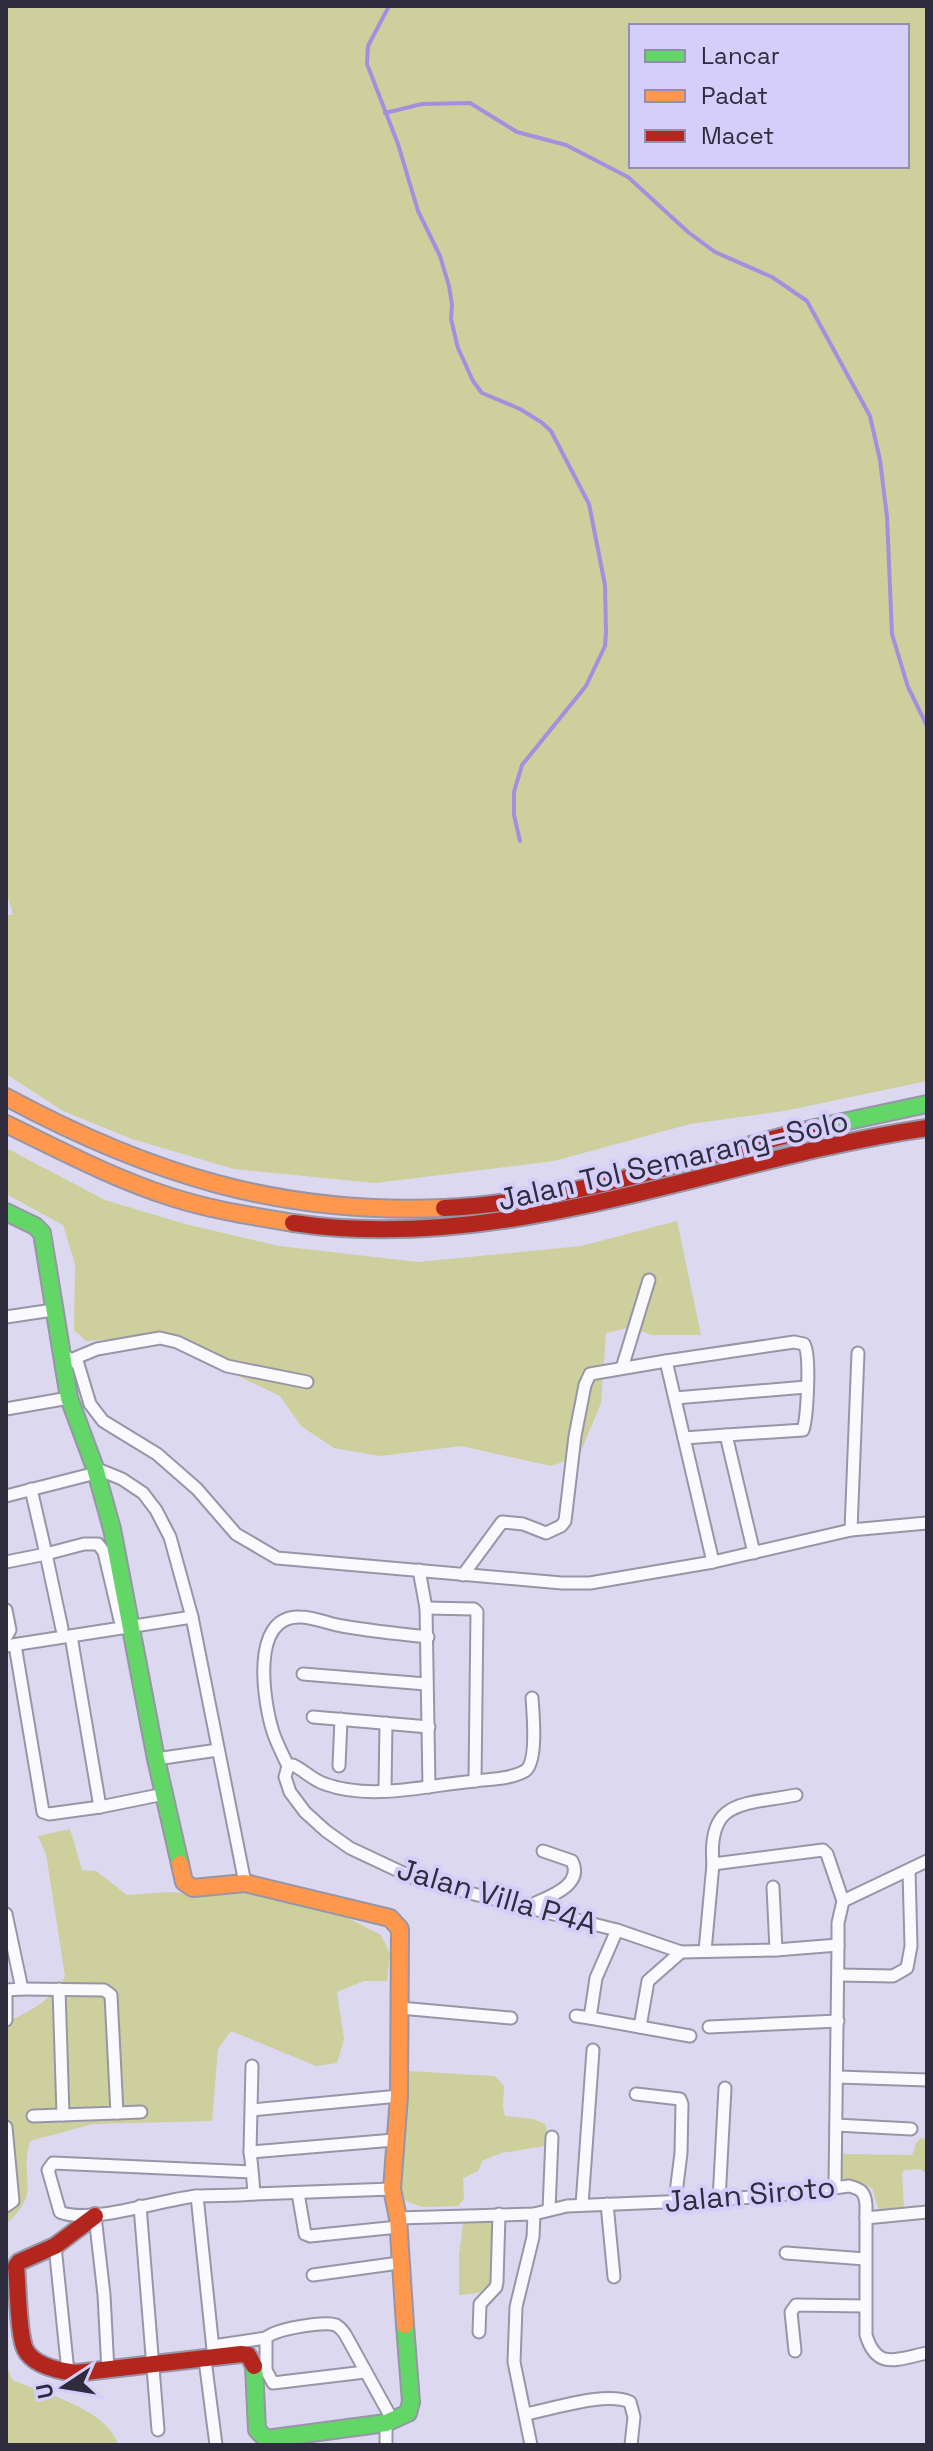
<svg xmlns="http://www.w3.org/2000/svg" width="933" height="2451" font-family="'Space Grotesk',sans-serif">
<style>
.green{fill:#cdcf9c;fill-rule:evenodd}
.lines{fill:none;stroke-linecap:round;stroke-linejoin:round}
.stream{stroke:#a290df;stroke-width:4}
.street-casing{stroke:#9895a7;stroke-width:15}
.fast-casing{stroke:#9895a7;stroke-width:20}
.slow-casing{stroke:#9895a7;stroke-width:20}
.jam-casing{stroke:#9895a7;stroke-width:20}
.street{stroke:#faf9fd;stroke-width:11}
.fast{stroke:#63d668;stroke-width:16}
.slow{stroke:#ff974d;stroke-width:16}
.jam{stroke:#b3261e;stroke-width:16}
.labels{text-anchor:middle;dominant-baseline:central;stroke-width:8;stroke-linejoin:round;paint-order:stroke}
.street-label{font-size:30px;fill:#2f2c3d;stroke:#d5cefa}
</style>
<rect width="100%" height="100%" fill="#dcd8f0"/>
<g class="green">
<path d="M 6,6 L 927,6 L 927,1081 L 784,1111 L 690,1124 L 554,1161 L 375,1183 L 234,1169 L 132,1139 L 63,1111 L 6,1074 L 6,916 L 13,914 L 6,892 ZM 631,26 L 907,26 L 907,166 L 631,166 Z"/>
<polygon points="6,1148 105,1200 185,1224 279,1246 418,1262 581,1246 677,1221 701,1335 651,1335 632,1327 606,1333 601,1403 579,1456 551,1466 461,1446 380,1456 334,1448 301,1426 280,1396 213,1364 174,1335 86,1341 74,1330 75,1264 63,1225 6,1194"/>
<path d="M 70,1829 L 82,1870 L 96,1871 L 127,1895 L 169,1892 L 205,1895 L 255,1889 L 346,1917 L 381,1935 L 390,1953 L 387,1981 L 364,1981 L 337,1992 L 344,2039 L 337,2063 L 316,2066 L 231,2031 L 218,2049 L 212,2121 L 93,2124 L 30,2141 C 18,2180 44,2190 6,2224 L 6,2022 C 28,2013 55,1998 65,1976 L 46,1854 L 38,1836 Z"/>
<polygon points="407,2071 495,2076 504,2086 503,2107 505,2116 533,2119 545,2124 549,2137 545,2146 501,2153 482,2161 478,2171 463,2178 464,2199 458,2206 422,2207 404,2200 397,2183"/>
<polygon points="921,2138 927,2139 927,2175 921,2169 905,2170 902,2173 904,2209 879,2210 872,2188 842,2178 842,2154 912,2155 916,2143"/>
<path d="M 490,2222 C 494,2232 497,2278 490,2286 C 484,2294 468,2294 459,2295 L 459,2256 L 463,2223 Z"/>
<path d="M 6,2363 L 12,2380 C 43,2393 108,2409 118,2445 L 6,2445 Z"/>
</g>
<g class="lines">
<g class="stream">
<polyline points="389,6 368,46 367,64 398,144 418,211 440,256 449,286 452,305 451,319 458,348 473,381 482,393 520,409 541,422 551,431 589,504 605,585 606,632 605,646 586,686 522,765 514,792 514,815 520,841"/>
<polyline points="385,113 422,104 470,103 517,132 566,145 628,177 688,232 715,252 772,277 807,301 870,416 880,460 887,517 892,634 908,687 927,726"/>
</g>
<g class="street-casing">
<g id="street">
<polyline points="6,1317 53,1310"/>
<polyline points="60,1353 78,1364 90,1404 103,1421 157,1454 197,1489 236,1534 277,1558 562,1583 590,1583 713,1562 851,1530 927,1523"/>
<polyline points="73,1359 97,1349 160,1338 177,1342 227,1366 307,1382"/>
<polyline points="622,1368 649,1280"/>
<polyline points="675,1398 806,1387"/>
<polyline points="6,1409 69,1398"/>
<polyline points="684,1438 726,1435 754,1553"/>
<polyline points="95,1468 122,1479 143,1493 156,1510 170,1537 192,1617 245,1883"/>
<polyline points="6,1496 96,1473"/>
<polyline points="851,1530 858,1353"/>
<polyline points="6,1562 46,1554 31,1489"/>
<path d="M 713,1562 L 666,1361 L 794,1342 L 804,1344 C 811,1355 807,1418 803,1430 L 726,1435"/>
<polyline points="419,1570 426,1608 429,1787"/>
<polyline points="463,1575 502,1522 523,1524 546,1533 561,1526 565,1521 575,1436 585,1385 590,1374 666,1361"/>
<path d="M 426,1608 L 474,1609 L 477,1612 L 475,1781 C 427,1785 372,1801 325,1784 C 312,1780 304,1770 293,1765 L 288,1766 L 285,1777 L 290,1792 L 305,1812 L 326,1831 L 350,1848 L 418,1880 L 617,1930 L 681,1952 L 776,1950 L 838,1945 L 835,2186"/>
<polyline points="6,1610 10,1630 6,1637"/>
<polyline points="62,1629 46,1554 84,1544 98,1544 104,1552 120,1620"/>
<polyline points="71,1636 100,1807 164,1794"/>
<polyline points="15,1645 43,1812 49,1814 100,1807"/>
<polyline points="6,1646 192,1617"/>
<polyline points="303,1674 426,1684"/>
<polyline points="313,1717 429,1727"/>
<polyline points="156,1759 218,1750"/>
<path d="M 288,1766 C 283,1755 277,1744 273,1732 C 264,1704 249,1615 300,1617 C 314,1617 329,1624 342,1626 C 370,1631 399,1634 428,1637"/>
<polyline points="339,1766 341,1719"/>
<path d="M 475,1781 C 491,1779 511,1779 525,1771 C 538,1762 533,1713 532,1698"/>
<polyline points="385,1790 386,1723"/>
<path d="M 713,1864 C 707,1798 745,1805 796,1795"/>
<polyline points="773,1887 776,1950"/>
<path d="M 527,1907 C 544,1898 585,1887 572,1861 L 543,1851"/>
<polyline points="6,1914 22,1989 6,1990"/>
<polyline points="617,1930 596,1978 590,2018 640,2027 648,1981 681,1952"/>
<polyline points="838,1945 838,1923 843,1901 927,1861"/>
<polyline points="705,1951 713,1864 823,1850 827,1854 843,1901"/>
<polyline points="839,1975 893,1976 907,1968 911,1946 909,1871"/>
<polyline points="22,1989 104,1990 111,1995 117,2113 33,2116"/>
<polyline points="59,1989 63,2115"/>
<polyline points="6,1992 6,2020"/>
<polyline points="400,2008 511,2018"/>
<polyline points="576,2016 590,2018"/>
<polyline points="640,2027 690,2036"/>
<polyline points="709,2027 838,2021"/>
<path d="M 252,2066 L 250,2152 C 252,2166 253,2180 254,2194 C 235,2196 216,2195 197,2196 C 162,2199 90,2225 60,2212 L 48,2170 L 53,2163 L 252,2172"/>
<polyline points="838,2077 927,2080"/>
<polyline points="636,2094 680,2099 682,2104 681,2153 675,2201"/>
<polyline points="252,2110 399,2096"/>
<polyline points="117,2113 141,2112"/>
<polyline points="836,2125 911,2129"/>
<polyline points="6,2127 13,2201 6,2206"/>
<polyline points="250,2152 394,2140"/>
<polyline points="298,2193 305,2234 310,2236 398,2227"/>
<polyline points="254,2194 392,2189"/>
<polyline points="197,2196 214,2359"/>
<polyline points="719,2200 725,2088"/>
<polyline points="607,2204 614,2277"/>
<polyline points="582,2205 593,2050"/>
<polyline points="140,2206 158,2430"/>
<polyline points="549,2210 552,2137"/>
<polyline points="95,2216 104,2295 108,2371"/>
<path d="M 398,2218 L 534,2214 L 567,2206 L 713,2200 L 779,2195 L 849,2186 C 861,2189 865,2192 866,2205 L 866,2335 C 877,2371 897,2359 927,2353"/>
<polyline points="866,2218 927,2212"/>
<polyline points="55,2246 68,2372"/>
<polyline points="786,2253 865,2259"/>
<polyline points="313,2275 399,2263"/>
<polyline points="479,2332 480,2304 496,2287 497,2282 499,2214"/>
<polyline points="213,2346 266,2338"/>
<polyline points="795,2351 791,2312 796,2305 865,2306"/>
<polyline points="205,2360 216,2445"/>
<path d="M 365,2372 L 273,2383 L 266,2370 L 266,2338 C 275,2329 323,2321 336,2325 C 341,2328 342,2330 345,2334 L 393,2421"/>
<path d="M 526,2414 C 553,2409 606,2391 630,2402 L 634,2417 L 631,2445"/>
<polyline points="386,2445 386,2423"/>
<polyline points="531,2445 514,2362 516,2307 533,2237 534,2214"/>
</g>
</g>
<g class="fast-casing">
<g id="fast">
<polyline points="815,1128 927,1104"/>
<polyline points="6,1212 35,1226 42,1233 69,1398 95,1468 112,1529 156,1759 180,1864"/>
<polyline points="254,2366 257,2430 266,2439 386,2423 408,2413 411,2402 405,2325"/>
</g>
</g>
<g class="slow-casing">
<g id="slow">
<path d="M 6,1097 C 149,1174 280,1215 444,1208"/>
<path d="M 6,1124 C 60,1150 114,1179 171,1197 C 211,1210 252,1216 293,1223"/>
<polyline points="180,1864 184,1882 193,1888 245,1883 390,1918 400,1929 399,2096 392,2189 398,2218 405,2325"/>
</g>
</g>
<g class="jam-casing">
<g id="jam">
<path d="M 444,1208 C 570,1202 693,1158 815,1128"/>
<path d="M 293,1223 C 510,1255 716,1159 927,1128"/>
<path d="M 95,2216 L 55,2246 L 19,2262 L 16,2266 C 18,2285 18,2334 25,2349 C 33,2366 60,2371 76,2373 L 241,2354 L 248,2355 L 254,2366"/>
</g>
</g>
<use href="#street" class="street"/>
<use href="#fast" class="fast"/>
<use href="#slow" class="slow"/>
<use href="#jam" class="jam"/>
</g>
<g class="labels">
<g class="street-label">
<text transform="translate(673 1160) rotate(-13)">Jalan Tol Semarang–Solo</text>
<text transform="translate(497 1896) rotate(16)">Jalan Villa P4A</text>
<text transform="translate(750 2194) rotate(-5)">Jalan Siroto</text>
</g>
</g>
<rect width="933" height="2451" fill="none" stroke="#2f2c3d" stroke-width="16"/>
<rect x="629" y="24" width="280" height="144" fill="#d5cefa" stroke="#938dae" stroke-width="2"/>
<rect x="645" y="50" width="40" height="12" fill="#63d668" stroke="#938dae" stroke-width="2"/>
<text x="701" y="64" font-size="24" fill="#2f2c3d">Lancar</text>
<rect x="645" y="90" width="40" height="12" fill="#ff974d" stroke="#938dae" stroke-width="2"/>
<text x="701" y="104" font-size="24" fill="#2f2c3d">Padat</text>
<rect x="645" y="130" width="40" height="12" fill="#b3261e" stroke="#938dae" stroke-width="2"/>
<text x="701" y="144" font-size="24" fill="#2f2c3d">Macet</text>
<g transform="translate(64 2387) rotate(258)" stroke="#d5cefa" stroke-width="6" paint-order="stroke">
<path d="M0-6L14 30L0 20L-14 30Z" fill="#2f2c3d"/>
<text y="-12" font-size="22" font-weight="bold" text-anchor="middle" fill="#2f2c3d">U</text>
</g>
</svg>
